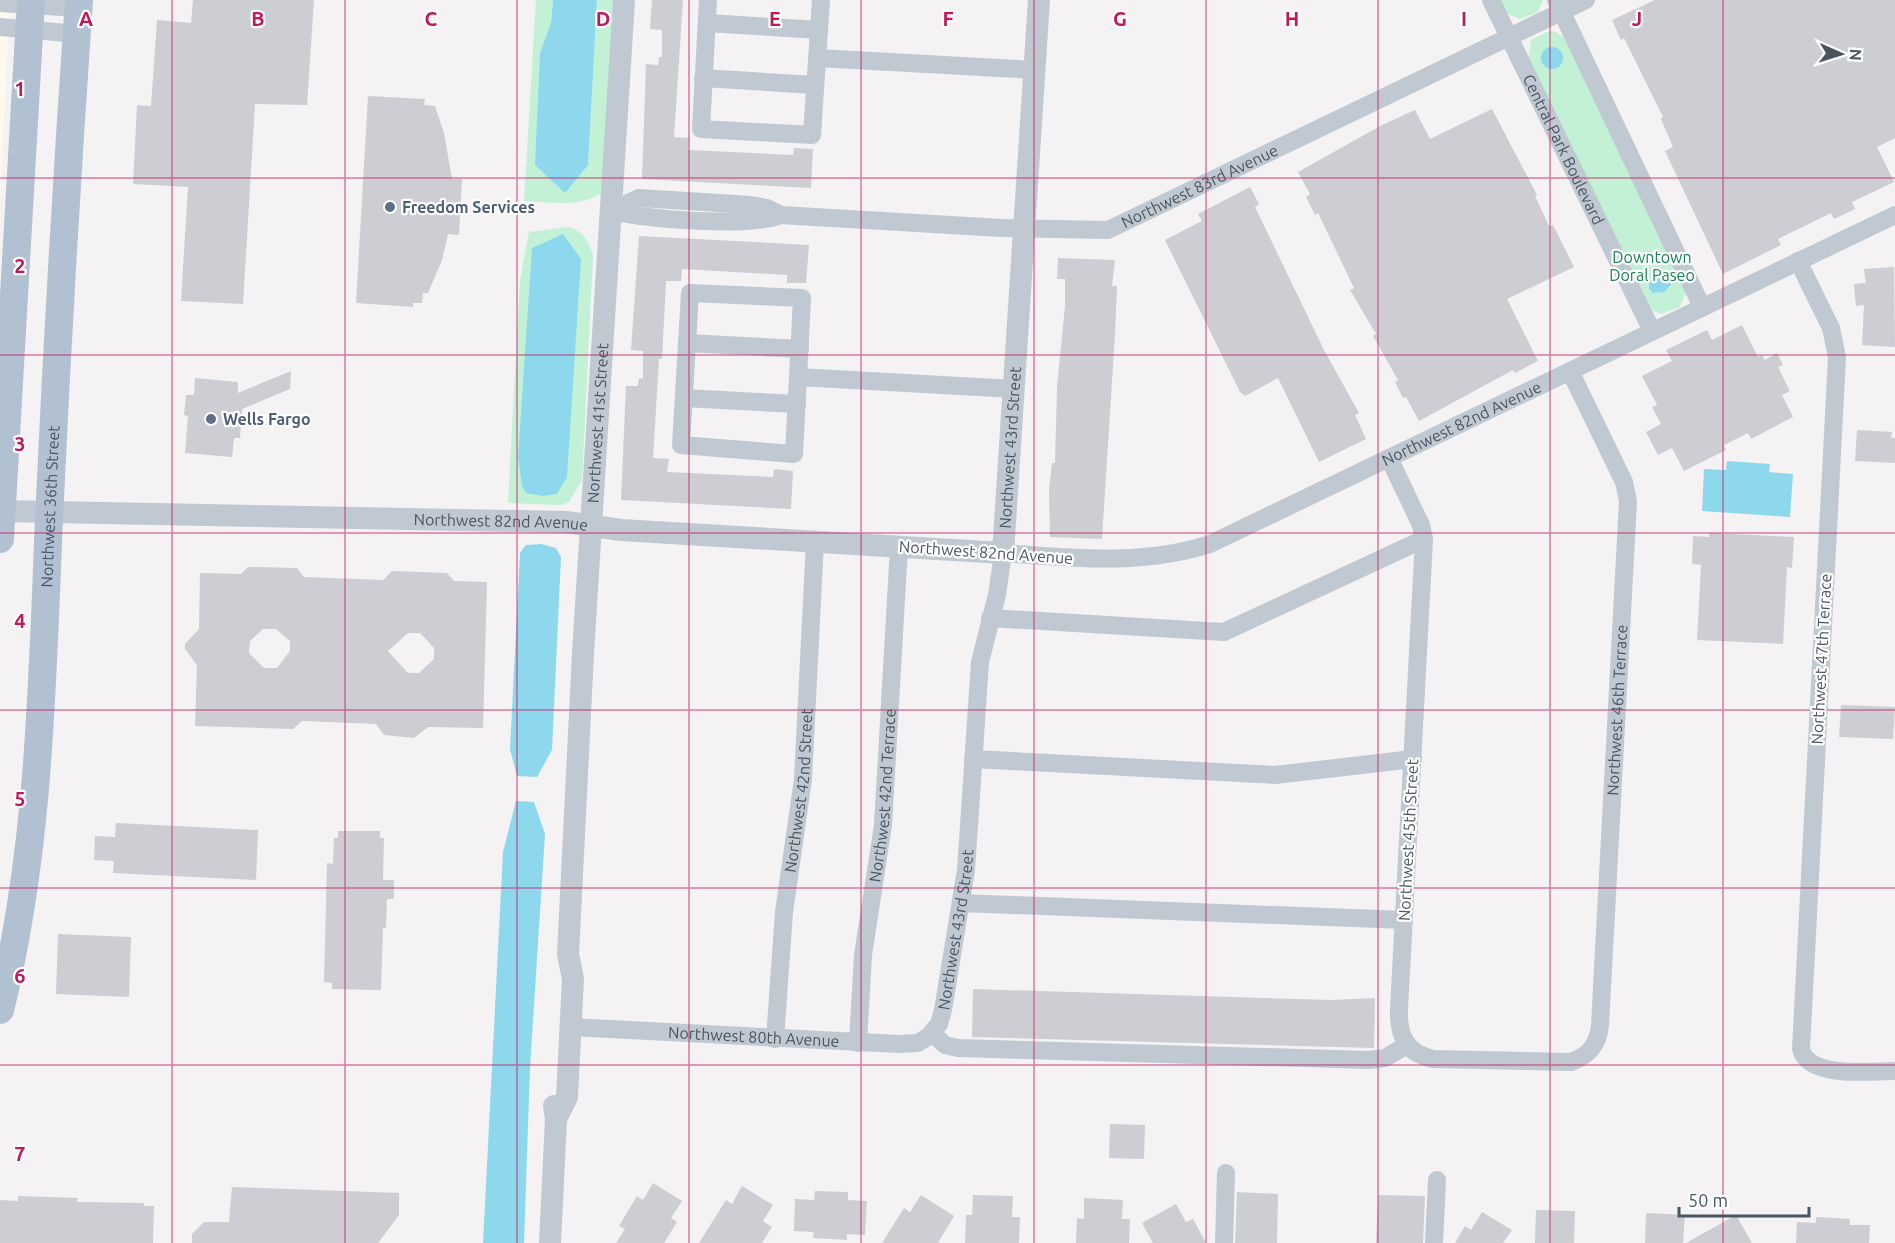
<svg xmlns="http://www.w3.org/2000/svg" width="1895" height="1243" font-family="Ubuntu,sans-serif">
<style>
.commercial{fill:#fdf9ee}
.green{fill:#c2f1d5}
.water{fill:#8ed8ee}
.building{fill:#ccced4;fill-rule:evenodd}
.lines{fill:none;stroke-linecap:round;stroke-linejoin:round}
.minor{stroke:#c0c9d1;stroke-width:18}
.tertiary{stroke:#c0c9d1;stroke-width:22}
.primary{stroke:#b2c1d1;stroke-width:28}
.grid{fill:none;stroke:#c2185b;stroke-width:1.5;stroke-opacity:0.55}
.service-dot{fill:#5c6f8a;stroke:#fff;stroke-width:2}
.labels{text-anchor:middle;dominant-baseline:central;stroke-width:4.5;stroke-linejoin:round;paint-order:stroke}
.street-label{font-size:16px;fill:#495560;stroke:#fff}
.service-label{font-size:16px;font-weight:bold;fill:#4e5e75;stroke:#fff;text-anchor:start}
.park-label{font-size:16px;fill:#168550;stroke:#fff}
.grid-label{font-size:20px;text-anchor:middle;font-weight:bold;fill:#c2185b;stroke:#fff;stroke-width:4.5;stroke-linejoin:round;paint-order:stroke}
</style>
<rect width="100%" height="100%" fill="#f4f2f2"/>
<polygon class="commercial" points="0,0 10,0 0,205"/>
<g class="green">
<path d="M 536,0 L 553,0 L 551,23 L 540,53 L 588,165 L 597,0 L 618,0 L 602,193 C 578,208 551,202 524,201 Z"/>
<polygon points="1497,0 1543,0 1538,12 1520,19 1508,14"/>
<polygon points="1549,31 1556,32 1567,40 1686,293 1680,307 1661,314 1652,310 1528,60 1531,40"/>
<path d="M 568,227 C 583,231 588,240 593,255 L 582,480 L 569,502 L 561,505 L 508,503 L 520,280 L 529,232 Z"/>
</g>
<g class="water">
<polygon points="553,0 597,0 588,165 565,193 535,165 540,53 551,23"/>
<circle cx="1552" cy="58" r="11"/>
<polygon points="563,234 581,259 567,477 557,494 543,496 526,493 522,486 518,457 532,248"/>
<polygon points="1659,273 1670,276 1671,285 1664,292 1653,293 1649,289 1649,282"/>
<polygon points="1727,461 1770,464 1769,472 1793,474 1790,517 1702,511 1704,469 1726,470"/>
<polygon points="541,544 556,548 561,557 552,750 537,777 517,776 510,749 520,553 526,545"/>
<polygon points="516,801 534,802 545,834 530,1068 524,1243 483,1243 503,852"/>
</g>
<g class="building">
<polygon points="193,0 314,0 307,105 255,104 243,304 181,301 188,187 133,184 137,105 151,106 157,20 191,23"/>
<polygon points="652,0 683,0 674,137 689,138 688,150 793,155 794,148 813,149 811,188 642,179 646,64 658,65 659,57 662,57 662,30 650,29"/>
<polygon points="1655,0 1895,0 1895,138 1877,147 1894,182 1852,202 1855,209 1834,219 1831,213 1778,239 1781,245 1723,274 1665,151 1673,147 1661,119 1663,117 1624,38 1621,40 1612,20"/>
<polygon points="368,96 425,99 424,105 435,106 444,133 452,179 462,179 459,235 448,234 442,260 428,293 423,293 422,303 413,303 413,307 356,303"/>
<polygon points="1492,109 1537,195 1535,196 1549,226 1553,225 1574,267 1507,299 1538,361 1515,373 1513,370 1419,421 1406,397 1403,398 1395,382 1398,380 1373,336 1376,334 1350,290 1354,288 1318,213 1315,215 1306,197 1310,194 1298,172 1382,125 1415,110 1430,139"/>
<polygon points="1250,187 1259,204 1255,207 1324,350 1359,413 1355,415 1366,439 1319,462 1278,378 1245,396 1240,392 1165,240 1202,221 1198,214"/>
<polygon points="639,236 809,245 806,283 787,283 787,275 682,269 681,281 666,281 662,359 659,359 653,458 669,459 667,472 773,477 774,469 793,471 791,509 621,500 626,386 638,386 639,378 643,379 643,351 631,350"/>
<polygon points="1058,258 1115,260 1112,286 1117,286 1115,334 1102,539 1050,537 1049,489 1052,463 1055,463 1057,387 1065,306 1065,279 1057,279"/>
<polygon points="1894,267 1895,347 1862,345 1864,305 1856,306 1854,284 1866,283 1864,269"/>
<polygon points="1742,325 1758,357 1762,355 1765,360 1777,353 1783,365 1778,367 1790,391 1782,395 1793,417 1751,439 1748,433 1724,445 1726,450 1684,471 1672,448 1658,455 1646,432 1661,424 1652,407 1657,405 1642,376 1672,361 1666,350 1707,330 1712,340"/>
<polygon points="291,371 290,389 242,409 240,438 234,438 232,457 185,453 188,416 184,415 186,395 194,395 195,378 238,382 238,393"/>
<polygon points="1857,430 1892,432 1891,438 1895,438 1895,463 1855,461"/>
<polygon points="1709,533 1794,537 1792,568 1787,567 1783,644 1697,640 1701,565 1692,564 1693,536 1709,537"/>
<path d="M 248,567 L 297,568 L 304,577 L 383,580 L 392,571 L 447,573 L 454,581 L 487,582 L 483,728 L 428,727 L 414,738 L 384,735 L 376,724 L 302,721 L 293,729 L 195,726 L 197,665 L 185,649 L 185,644 L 199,629 L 200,573 L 241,574 ZM 263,629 L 276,629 L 290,641 L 290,651 L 277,668 L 264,668 L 249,653 L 250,641 ZM 408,633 L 420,633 L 434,648 L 434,659 L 419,673 L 408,673 L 388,651 Z"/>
<polygon points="1841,705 1895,707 1893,739 1839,737"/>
<polygon points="116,823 258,830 256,880 113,873 114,861 94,860 95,836 115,837"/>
<polygon points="338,831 380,831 380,838 384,838 383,880 394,880 394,899 387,899 386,928 383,928 381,990 332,989 332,983 324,982 327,863 333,864 334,838 338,838"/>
<polygon points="58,934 131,937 129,997 56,994"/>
<polygon points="973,989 1331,1000 1375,998 1374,1048 972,1037"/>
<polygon points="1110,1124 1145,1125 1144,1159 1109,1158"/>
<polygon points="653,1183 682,1201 671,1218 677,1222 664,1243 616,1243 625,1229 619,1226 637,1196 643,1200"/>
<polygon points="742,1186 773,1205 763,1221 772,1227 762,1243 699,1243 726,1200 732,1204"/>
<polygon points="232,1187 399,1193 399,1215 378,1243 192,1243 192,1234 204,1222 229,1222"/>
<polygon points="815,1191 848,1192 848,1200 867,1201 865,1235 847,1234 847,1240 813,1238 814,1232 794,1231 795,1199 814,1200"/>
<polygon points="1237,1192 1278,1194 1277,1243 1235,1243"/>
<polygon points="921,1195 954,1216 938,1243 882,1243 904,1208 910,1212"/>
<polygon points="973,1195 1013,1196 1012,1217 1020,1217 1019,1243 965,1243 966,1215 972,1215"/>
<polygon points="1378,1195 1425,1196 1423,1243 1376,1243"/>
<polygon points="18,1196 78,1198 77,1202 144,1203 144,1206 154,1206 153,1243 0,1243 0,1200 18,1201"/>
<polygon points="1084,1198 1123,1200 1122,1219 1130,1219 1129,1243 1076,1243 1077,1218 1084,1219"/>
<polygon points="1176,1204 1186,1222 1193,1219 1206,1243 1153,1243 1142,1223"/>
<polygon points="1536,1210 1575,1211 1574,1243 1535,1243"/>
<polygon points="1482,1212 1512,1230 1503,1243 1455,1243 1465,1226 1471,1230"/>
<polygon points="1646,1213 1685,1215 1683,1243 1645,1243"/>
<polygon points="1736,1215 1752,1243 1686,1243"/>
<polygon points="1816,1217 1850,1219 1850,1225 1870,1225 1869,1243 1796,1243 1797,1222 1816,1223"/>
</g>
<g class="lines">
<g class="minor">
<polyline points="708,0 701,129 812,135 821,0"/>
<path id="s1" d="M 1491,0 L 1652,331"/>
<polyline points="1556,0 1702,307"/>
<polyline points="0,3 78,8"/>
<polyline points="707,23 819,30"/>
<polyline points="0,27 77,34"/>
<polyline points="817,58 1035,70"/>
<polyline points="703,78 815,85"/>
<path id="s2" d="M 611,211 L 639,198 L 751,205 L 767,208 L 781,215 L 1001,228 L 1108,230 L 1586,0"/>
<path d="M 611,211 C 649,219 746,228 781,215"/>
<path d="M 1798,261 L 1831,328 L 1837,357 L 1801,1049 C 1809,1079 1869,1071 1895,1071"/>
<polyline points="687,343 800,349"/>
<polyline points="798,377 802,298 690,293 681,445 794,454 798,377 1014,389"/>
<polyline points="684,398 797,404"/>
<path id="s3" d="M 1389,458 L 1421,525 L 1424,539 L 1399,1009 C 1398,1036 1406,1053 1433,1059 L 1571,1062 C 1590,1055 1598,1044 1600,1025 L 1628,501 L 1624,482 L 1570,371"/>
<polyline points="990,618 1224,632 1424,539"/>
<polyline points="973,759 1275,775 1413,759"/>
<polyline points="961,903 1404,920"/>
<path id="s4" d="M 571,1027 L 899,1044 L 918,1043 L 929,1036 L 939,1024 L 943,1010 L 966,870 L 980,662 L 997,595 L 1003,553 C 1073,558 1141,566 1210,544 L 1895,215"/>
<polyline points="932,1033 945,1045 958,1048 1369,1060 1385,1058 1407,1045"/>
<path id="s5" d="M 775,1039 L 784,912 L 803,779 L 815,541"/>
<path id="s6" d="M 858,1043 L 863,955 L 883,825 L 899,547"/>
<polyline points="1224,1243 1226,1173"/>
<polyline points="1434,1243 1437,1180"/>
</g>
<g class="tertiary">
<path id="s7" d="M 0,511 L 566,522 L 621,530 L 1003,553 L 1039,0"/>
<path id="s8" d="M 556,1119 L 567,1097 L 573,979 L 568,954 L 583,653 L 624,0"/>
<polyline points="550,1243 556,1119 554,1106"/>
</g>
<g class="primary">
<polyline points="0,539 31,0"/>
<path id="s9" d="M 0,1010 C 40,849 42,683 49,519 C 57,346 67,173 79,0"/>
</g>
</g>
<path class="grid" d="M 172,0 L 172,1243M 345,0 L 345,1243M 517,0 L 517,1243M 689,0 L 689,1243M 861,0 L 861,1243M 1034,0 L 1034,1243M 1206,0 L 1206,1243M 1378,0 L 1378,1243M 1550,0 L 1550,1243M 1723,0 L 1723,1243M 0,178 L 1895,178M 0,355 L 1895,355M 0,533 L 1895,533M 0,710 L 1895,710M 0,888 L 1895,888M 0,1065 L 1895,1065"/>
<g class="service-dot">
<circle cx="390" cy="207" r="6"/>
<circle cx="211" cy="419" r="6"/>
</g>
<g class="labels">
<g class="street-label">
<text stroke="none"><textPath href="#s1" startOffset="166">Central Park Boulevard</textPath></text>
<text stroke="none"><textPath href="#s2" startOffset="604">Northwest 83rd Avenue</textPath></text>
<text stroke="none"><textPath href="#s8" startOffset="700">Northwest 41st Street</textPath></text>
<text stroke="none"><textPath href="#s4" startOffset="1340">Northwest 82nd Avenue</textPath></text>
<text stroke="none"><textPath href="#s7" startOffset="1110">Northwest 43rd Street</textPath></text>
<text stroke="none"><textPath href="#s9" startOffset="507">Northwest 36th Street</textPath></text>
<text stroke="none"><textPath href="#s7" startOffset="501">Northwest 82nd Avenue</textPath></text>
<text transform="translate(986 552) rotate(4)">Northwest 82nd Avenue</text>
<text transform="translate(1821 659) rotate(-87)">Northwest 47th Terrace</text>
<text stroke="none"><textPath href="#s3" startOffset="1130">Northwest 46th Terrace</textPath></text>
<text stroke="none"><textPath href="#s5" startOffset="250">Northwest 42nd Street</textPath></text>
<text stroke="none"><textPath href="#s6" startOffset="249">Northwest 42nd Terrace</textPath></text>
<text transform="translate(1408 840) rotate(-87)">Northwest 45th Street</text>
<text stroke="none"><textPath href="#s4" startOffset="472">Northwest 43rd Street</textPath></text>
<text stroke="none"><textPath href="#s4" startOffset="183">Northwest 80th Avenue</textPath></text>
</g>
<g class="service-label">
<text x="402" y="207">Freedom Services</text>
<text x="223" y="419">Wells Fargo</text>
</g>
<g class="park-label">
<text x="1652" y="257">Downtown<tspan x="1652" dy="18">Doral Paseo</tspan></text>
</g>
</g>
<g class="grid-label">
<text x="86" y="26">A</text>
<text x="258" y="26">B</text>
<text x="431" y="26">C</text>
<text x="603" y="26">D</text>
<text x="775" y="26">E</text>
<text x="948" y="26">F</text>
<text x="1120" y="26">G</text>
<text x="1292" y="26">H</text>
<text x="1464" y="26">I</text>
<text x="1637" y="26">J</text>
<text x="20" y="96">1</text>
<text x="20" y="273">2</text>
<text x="20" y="451">3</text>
<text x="20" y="628">4</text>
<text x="20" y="806">5</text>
<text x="20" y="983">6</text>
<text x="20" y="1161">7</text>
</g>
<g transform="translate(1841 54) rotate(93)" stroke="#ffffff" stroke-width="4.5" paint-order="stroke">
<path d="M0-4.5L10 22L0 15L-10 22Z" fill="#495560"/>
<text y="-9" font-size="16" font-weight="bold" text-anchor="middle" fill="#495560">N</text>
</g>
<path d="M1679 1207v9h130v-9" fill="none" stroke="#495560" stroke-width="3"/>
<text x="1688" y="1207" font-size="18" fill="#495560" stroke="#ffffff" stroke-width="4.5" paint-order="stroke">50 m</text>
</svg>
